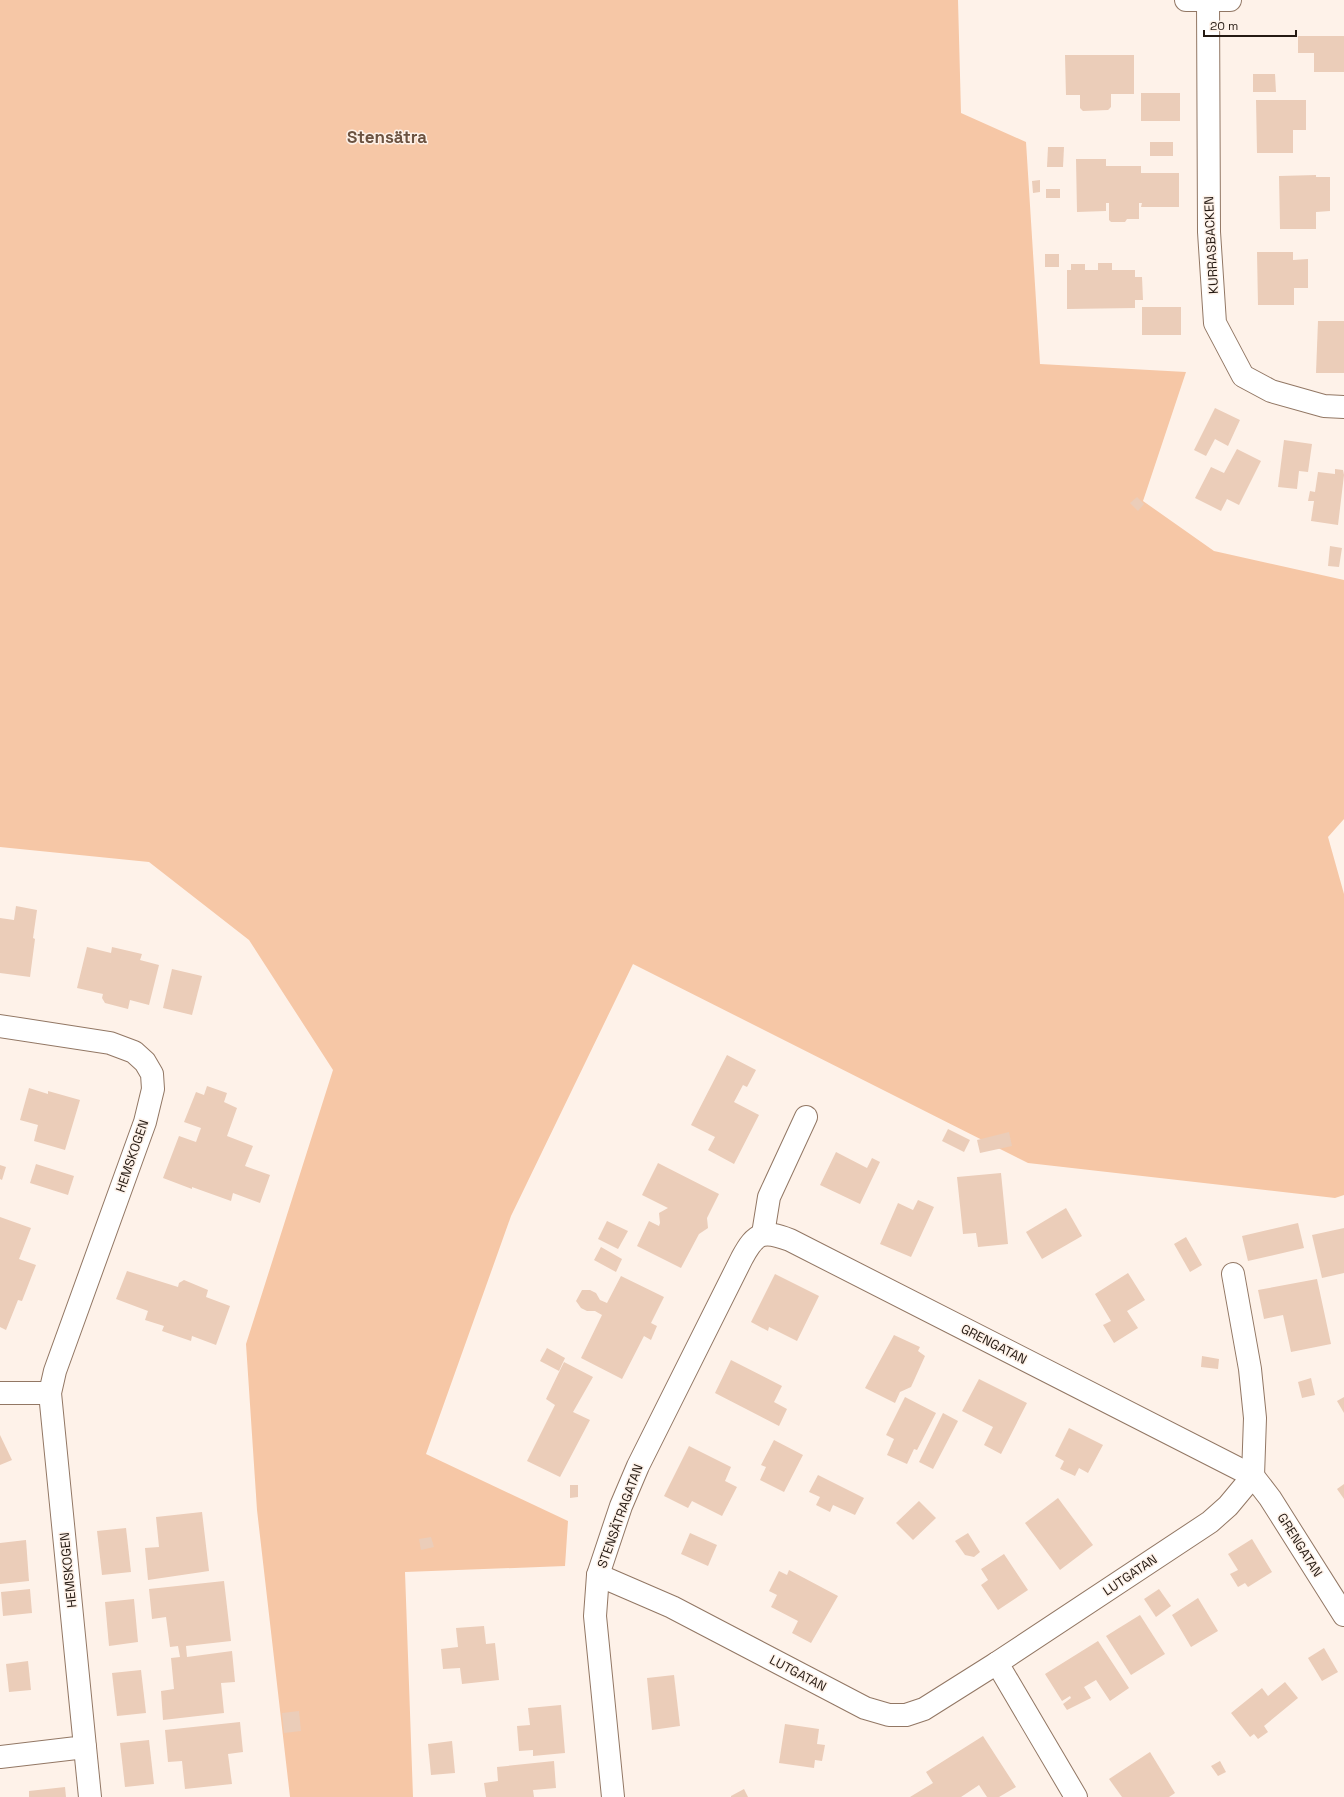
<svg xmlns="http://www.w3.org/2000/svg" width="1344" height="1797" font-family="'Space Grotesk',sans-serif">
<style>
.green{fill:#f6c7a6}
.building{fill:#ebcdb9}
.lines{fill:none;stroke-linecap:round;stroke-linejoin:round}
.street-casing{stroke:#927764;stroke-width:24}
.street{stroke:#fff;stroke-width:22}
.labels{text-anchor:middle;dominant-baseline:central;stroke-width:3;stroke-linejoin:round;paint-order:stroke}
.street-label{font-size:13px;fill:#251a13;stroke:#fef2e9}
.district-label{font-size:17px;font-weight:bold;fill:#6b5240;stroke:#fef2e9}
</style>
<rect width="100%" height="100%" fill="#fef2e9"/>
<polygon class="green" points="0,0 958,0 961,113 1026,142 1040,364 1186,372 1143,501 1214,551 1344,580 1344,819 1328,837 1344,894 1344,1195 1335,1198 1028,1163 633,964 511,1216 426,1454 568,1521 565,1566 405,1572 413,1797 290,1797 257,1510 246,1344 333,1070 249,940 149,862 0,847"/>
<g class="building">
<polygon points="1298,36 1344,36 1344,72 1314,72 1314,53 1298,53"/>
<polygon points="1065,55 1134,55 1134,94 1111,94 1111,107 1108,110 1083,111 1080,108 1080,95 1066,95"/>
<polygon points="1253,74 1275,74 1276,92 1253,92"/>
<rect x="1141" y="93" width="39" height="28"/>
<polygon points="1256,100 1306,100 1306,130 1293,130 1293,153 1257,153"/>
<rect x="1150" y="142" width="23" height="14"/>
<polygon points="1048,147 1064,147 1063,167 1047,167"/>
<polygon points="1076,159 1106,159 1106,166 1141,166 1141,173 1179,173 1179,207 1141,207 1142,203 1139,203 1139,219 1127,219 1125,222 1111,222 1109,220 1109,203 1106,203 1106,211 1077,212"/>
<polygon points="1316,175 1316,177 1330,177 1330,211 1316,212 1316,229 1280,229 1279,176"/>
<polygon points="1040,180 1040,192 1033,193 1032,181"/>
<rect x="1046" y="189" width="14" height="9"/>
<polygon points="1257,252 1293,252 1293,260 1308,259 1308,288 1294,288 1294,305 1258,305"/>
<rect x="1045" y="254" width="14" height="13"/>
<polygon points="1098,263 1112,263 1112,270 1135,270 1135,277 1142,277 1143,300 1135,300 1135,308 1067,309 1067,270 1071,270 1071,264 1085,264 1085,270 1098,270"/>
<rect x="1142" y="307" width="39" height="28"/>
<polygon points="1318,321 1344,321 1344,373 1316,373"/>
<polygon points="1215,408 1240,420 1228,446 1215,439 1206,456 1194,450"/>
<polygon points="1284,440 1312,444 1308,472 1299,471 1297,489 1278,487"/>
<polygon points="1237,449 1261,461 1239,505 1227,499 1221,511 1195,498 1211,467 1224,473"/>
<polygon points="1335,469 1343,470 1344,475 1338,525 1311,521 1314,501 1308,501 1310,491 1315,492 1318,472 1335,474"/>
<polygon points="1137,497 1144,504 1138,511 1130,503"/>
<polygon points="1330,546 1342,548 1339,567 1328,566"/>
<polygon points="16,906 37,910 33,938 35,939 30,977 0,973 0,918 14,920"/>
<polygon points="87,947 111,953 112,947 142,954 140,960 159,965 149,1005 130,1000 128,1009 105,1003 102,998 103,994 77,988"/>
<polygon points="172,969 202,976 192,1015 163,1008"/>
<polygon points="727,1055 756,1070 747,1087 743,1085 734,1102 759,1115 734,1164 708,1150 715,1137 691,1125"/>
<polygon points="207,1086 227,1093 224,1102 237,1108 227,1136 253,1146 245,1166 270,1175 260,1203 233,1193 231,1201 192,1187 192,1189 163,1178 179,1136 196,1142 201,1128 184,1122 196,1092 204,1095"/>
<polygon points="29,1088 48,1094 48,1091 80,1100 65,1150 34,1141 38,1125 20,1120"/>
<polygon points="948,1129 970,1140 964,1152 942,1141"/>
<polygon points="1009,1132 1012,1146 980,1153 977,1140"/>
<polygon points="836,1152 867,1168 872,1158 880,1162 860,1204 820,1185"/>
<polygon points="658,1163 719,1194 707,1218 708,1228 699,1234 681,1268 637,1246 649,1221 659,1226 660,1223 659,1213 668,1208 642,1195"/>
<polygon points="36,1164 74,1176 68,1195 30,1183"/>
<polygon points="0,1165 6,1167 2,1180 0,1179"/>
<polygon points="1001,1173 1008,1244 978,1247 976,1233 963,1234 957,1177"/>
<polygon points="918,1200 934,1207 911,1257 880,1244 898,1203 913,1210"/>
<polygon points="1066,1208 1082,1236 1042,1259 1026,1232"/>
<polygon points="0,1217 31,1228 19,1259 36,1265 22,1301 18,1300 6,1330 0,1327"/>
<polygon points="607,1221 628,1231 618,1249 598,1239"/>
<polygon points="1298,1223 1304,1248 1248,1261 1242,1236"/>
<polygon points="1344,1228 1344,1273 1322,1278 1312,1235"/>
<polygon points="1186,1237 1202,1265 1190,1272 1174,1244"/>
<polygon points="601,1247 622,1259 616,1272 594,1260"/>
<polygon points="127,1271 178,1287 179,1283 184,1280 208,1290 206,1297 230,1306 216,1345 192,1336 191,1341 162,1331 164,1326 145,1320 148,1311 116,1299"/>
<polygon points="1128,1273 1145,1300 1127,1311 1138,1328 1114,1343 1103,1325 1111,1321 1095,1294"/>
<polygon points="775,1274 819,1296 797,1341 769,1327 768,1331 751,1322"/>
<polygon points="621,1276 664,1297 651,1323 657,1326 651,1340 644,1336 622,1379 581,1358 602,1315 595,1311 587,1311 581,1308 576,1301 582,1290 590,1290 596,1293 600,1300 607,1303"/>
<polygon points="1317,1279 1331,1344 1291,1352 1283,1315 1264,1319 1258,1290"/>
<polygon points="894,1335 920,1347 918,1351 925,1356 911,1387 900,1392 895,1403 865,1388"/>
<polygon points="547,1348 565,1358 559,1371 540,1361"/>
<polygon points="1202,1356 1219,1359 1218,1369 1201,1367"/>
<polygon points="731,1360 782,1386 774,1402 787,1409 779,1426 715,1393"/>
<polygon points="564,1362 593,1377 573,1412 590,1420 560,1477 527,1461 555,1405 546,1399"/>
<polygon points="1311,1378 1315,1395 1302,1398 1298,1382"/>
<polygon points="979,1379 1027,1403 1001,1454 984,1445 993,1427 962,1411"/>
<polygon points="905,1397 936,1413 917,1450 914,1449 907,1464 887,1455 894,1439 886,1435"/>
<polygon points="1344,1397 1344,1413 1337,1401"/>
<polygon points="943,1413 958,1421 933,1469 919,1462"/>
<polygon points="1069,1428 1103,1445 1088,1473 1079,1468 1075,1476 1060,1469 1064,1461 1055,1456"/>
<polygon points="0,1435 12,1460 0,1465"/>
<polygon points="774,1440 803,1455 784,1492 760,1480 766,1467 761,1465"/>
<polygon points="689,1446 731,1467 725,1481 737,1487 722,1516 692,1501 688,1508 664,1496"/>
<polygon points="818,1475 864,1498 855,1515 833,1505 830,1512 816,1505 820,1497 809,1492"/>
<polygon points="1344,1484 1344,1499 1337,1489"/>
<polygon points="570,1485 578,1485 578,1497 570,1498"/>
<polygon points="1058,1498 1093,1545 1060,1570 1025,1523"/>
<polygon points="919,1501 936,1518 913,1540 896,1523"/>
<polygon points="202,1512 209,1571 148,1580 145,1548 159,1547 156,1517"/>
<polygon points="126,1528 131,1572 102,1575 97,1531"/>
<polygon points="690,1533 717,1545 708,1566 681,1554"/>
<polygon points="968,1533 980,1552 974,1557 965,1555 955,1541"/>
<polygon points="431,1537 434,1547 421,1550 419,1539"/>
<polygon points="1252,1539 1272,1572 1248,1587 1245,1583 1238,1587 1230,1574 1238,1570 1228,1554"/>
<polygon points="26,1540 29,1581 0,1584 0,1543"/>
<polygon points="1004,1554 1028,1590 998,1610 981,1585 988,1580 981,1569"/>
<polygon points="789,1570 838,1596 811,1643 792,1633 798,1621 771,1607 777,1595 769,1591 779,1571 787,1575"/>
<polygon points="224,1581 231,1641 186,1646 187,1657 232,1651 235,1682 221,1683 224,1713 163,1720 161,1691 174,1689 171,1658 180,1657 178,1646 170,1647 166,1617 152,1619 149,1589"/>
<polygon points="30,1589 32,1613 3,1616 1,1592"/>
<polygon points="1159,1589 1171,1606 1156,1617 1144,1599"/>
<polygon points="1198,1598 1218,1631 1191,1647 1172,1615"/>
<polygon points="134,1599 138,1642 109,1646 105,1602"/>
<polygon points="1140,1615 1165,1654 1131,1675 1106,1636"/>
<polygon points="484,1626 486,1644 495,1643 499,1680 462,1684 460,1668 443,1669 441,1649 458,1647 456,1628"/>
<polygon points="1098,1641 1129,1688 1110,1701 1096,1680 1084,1687 1091,1698 1067,1710 1063,1704 1071,1698 1070,1696 1062,1701 1045,1674"/>
<polygon points="1324,1648 1338,1672 1322,1681 1308,1658"/>
<polygon points="28,1661 31,1690 9,1692 6,1664"/>
<polygon points="141,1670 146,1713 117,1716 112,1673"/>
<polygon points="674,1675 680,1726 652,1730 647,1678"/>
<polygon points="1285,1682 1298,1698 1264,1726 1268,1732 1258,1739 1254,1734 1250,1737 1231,1713 1262,1688 1268,1696"/>
<polygon points="561,1705 565,1753 533,1756 533,1750 519,1751 517,1726 530,1725 528,1708"/>
<polygon points="299,1711 301,1731 284,1733 282,1713"/>
<polygon points="240,1722 243,1752 228,1754 232,1784 185,1789 182,1761 168,1762 165,1730"/>
<polygon points="785,1724 819,1729 817,1744 825,1745 822,1761 815,1760 814,1768 779,1763"/>
<polygon points="983,1736 1016,1787 999,1797 987,1797 979,1785 961,1797 910,1797 933,1783 926,1772"/>
<polygon points="149,1740 154,1784 125,1787 120,1743"/>
<polygon points="452,1741 455,1773 431,1775 428,1744"/>
<polygon points="1150,1752 1175,1793 1169,1797 1122,1797 1109,1779"/>
<polygon points="554,1761 556,1788 533,1790 534,1797 486,1797 484,1783 498,1781 497,1767"/>
<polygon points="1220,1761 1226,1772 1218,1776 1211,1766"/>
<polygon points="65,1787 66,1797 29,1797 29,1791"/>
<polygon points="744,1789 748,1797 731,1797 731,1796"/>
</g>
<g class="lines">
<g class="street-casing">
<g id="street">
<polyline points="1186,0 1230,0"/>
<polyline points="1208,1 1209,232 1215,323 1243,376 1271,391 1324,406 1344,407"/>
<polyline points="0,1026 110,1043 134,1052 145,1062 152,1074 153,1089 145,1122 55,1371 50,1393 85,1747 0,1757"/>
<polyline points="763,1234 769,1197 806,1117"/>
<polyline points="1233,1274 1250,1369 1255,1418 1253,1476"/>
<polyline points="0,1393 50,1393"/>
<polyline points="598,1575 672,1607 865,1708 889,1715 906,1715 924,1709 997,1663 1210,1522 1228,1506 1253,1476"/>
<polyline points="997,1663 1076,1797"/>
<polyline points="85,1747 90,1797"/>
<path d="M 613,1797 L 595,1616 L 598,1575 L 621,1506 L 638,1466 L 742,1258 C 756,1232 763,1230 790,1240 L 1253,1476 L 1270,1498 L 1344,1615"/>
</g>
</g>
<use href="#street" class="street"/>
</g>
<g class="labels">
<g class="street-label">
<text transform="translate(1211 245) rotate(-93)">KURRASBACKEN</text>
<text transform="translate(132 1156) rotate(-71)">HEMSKOGEN</text>
<text transform="translate(994 1344) rotate(27)">GRENGATAN</text>
<text transform="translate(620 1516) rotate(-70)">STENSÄTRAGATAN</text>
<text transform="translate(1300 1545) rotate(58)">GRENGATAN</text>
<text transform="translate(68 1570) rotate(-96)">HEMSKOGEN</text>
<text transform="translate(1130 1575) rotate(-34)">LUTGATAN</text>
<text transform="translate(798 1673) rotate(28)">LUTGATAN</text>
</g>
<g class="district-label">
<text x="387" y="137">Stensätra</text>
</g>
</g>
<path d="M1204 30v6h92v-6" fill="none" stroke="#251a13" stroke-width="2"/>
<text x="1210" y="30" font-size="12" fill="#251a13" stroke="#fef2e9" stroke-width="3" paint-order="stroke">20 m</text>
</svg>
